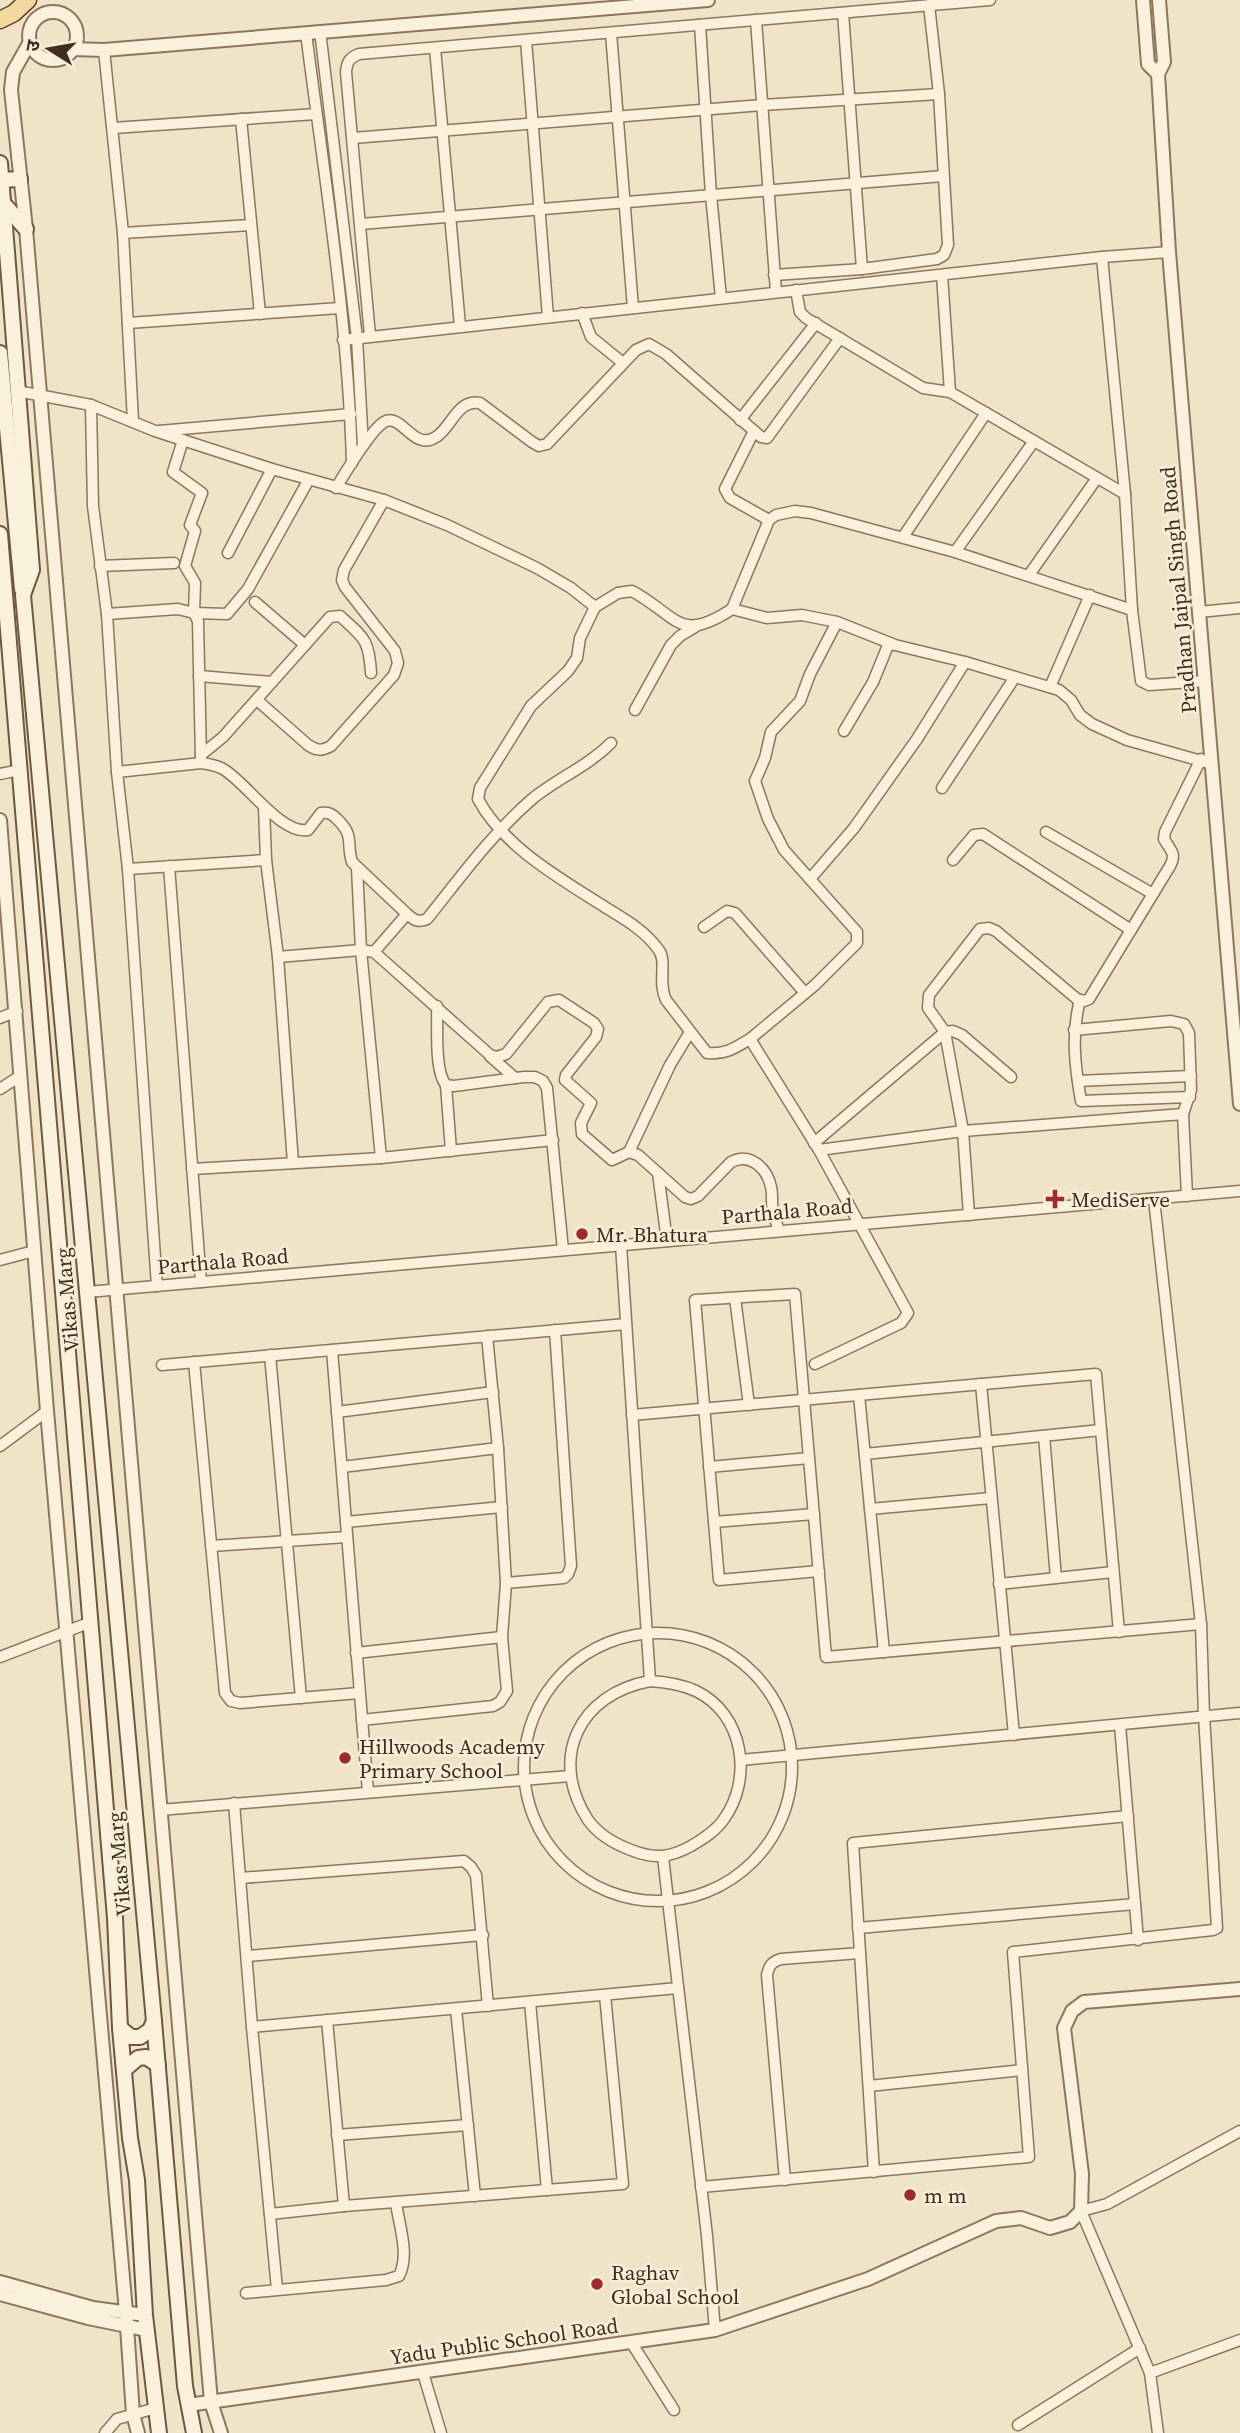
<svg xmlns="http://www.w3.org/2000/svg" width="1240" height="2433" font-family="'Source Serif 4','Noto Sans Devanagari',serif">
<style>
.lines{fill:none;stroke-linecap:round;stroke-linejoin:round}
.minor-casing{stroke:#8d765c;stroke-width:13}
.tertiary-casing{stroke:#8d765c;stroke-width:16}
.secondary-casing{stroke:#6f573f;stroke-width:18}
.primary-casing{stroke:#5b4430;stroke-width:19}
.minor{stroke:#faf1dc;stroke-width:10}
.tertiary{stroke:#faf1dc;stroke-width:12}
.secondary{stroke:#faf1dc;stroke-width:14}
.primary{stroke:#f3d9a0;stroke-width:16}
.poi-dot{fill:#9e2a2b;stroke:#f7eed8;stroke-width:2.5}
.labels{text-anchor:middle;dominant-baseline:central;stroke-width:5;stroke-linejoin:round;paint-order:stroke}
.street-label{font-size:21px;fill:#3d2e20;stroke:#f7eed8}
.poi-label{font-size:21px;fill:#3d2e20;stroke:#f7eed8;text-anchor:start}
</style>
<rect width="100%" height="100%" fill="#f0e4c8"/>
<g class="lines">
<g class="minor-casing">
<g id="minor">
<polyline points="843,13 862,269"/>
<polyline points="756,20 776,292"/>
<polyline points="700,25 711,195 721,298"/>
<polyline points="320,31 357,338 363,446"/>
<path d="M 306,33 C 324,175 348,319 352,463"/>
<polyline points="611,33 633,308"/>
<polyline points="526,40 548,317"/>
<polyline points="435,48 460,326"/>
<polyline points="104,50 123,233 133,421"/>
<polyline points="241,119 260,314"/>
<polyline points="113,128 316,114"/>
<polyline points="353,138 762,105 939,94"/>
<polyline points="361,224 943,176"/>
<polyline points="123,233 251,225"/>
<polyline points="1102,257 1125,494 1132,610 1141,681 1149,685 1205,681"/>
<polyline points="774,275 862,269 937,259 944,255 948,245 939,94 929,5"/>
<polyline points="942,275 950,392"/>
<polyline points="796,290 800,312 806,318 923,388 950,392 1125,494"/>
<polyline points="582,313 591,337 623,363"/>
<polyline points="128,323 340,308"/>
<path d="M 370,336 L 346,72 C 347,62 349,58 359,54 L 990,0"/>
<polyline points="343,340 1102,257 1169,252"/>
<path d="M 17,391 L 91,405 L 155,431 L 272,469 L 384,500 L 447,525 L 537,568 L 571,588 L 595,607 L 618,593 L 632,591 C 678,616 679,644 732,609 L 767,618 L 802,615 L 837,622 L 895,645 L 965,662 L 1059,690 L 1071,700 L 1080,715 L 1092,724 L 1127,740 L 1212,764"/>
<polyline points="91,405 93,506 107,614 117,772 128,869 157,1286"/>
<polyline points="740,420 816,323"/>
<polyline points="159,431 351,414"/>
<polyline points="754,431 725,489 730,498 769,520"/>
<polyline points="183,440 173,472 202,493 190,525 195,531 185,566 195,583 194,613 227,614 248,589 308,481"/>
<path d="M 336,488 C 345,473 371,430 384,422 C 402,412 413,452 436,437 C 452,427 457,399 480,403 L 532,442 L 539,446 L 547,444 L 636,350 L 649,344 L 666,354 L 761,437 L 767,438 L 840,338"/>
<polyline points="903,537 986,413"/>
<polyline points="955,552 1034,441"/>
<polyline points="228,553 272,469"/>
<polyline points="100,566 174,563"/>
<polyline points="1029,575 1097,478"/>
<polyline points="255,602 305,645"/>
<path d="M 595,607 L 580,638 L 577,658 L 568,671 L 531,706 L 480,788 L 478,799 C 504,848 563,880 608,909 C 626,920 645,931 658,949 C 668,961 657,982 666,1000 L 707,1053 C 725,1055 735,1048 750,1039 L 819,1150 L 908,1313 L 901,1323 L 815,1364"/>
<polyline points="732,609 769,520 776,515 795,511 811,513 955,552 1132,610"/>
<polyline points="1199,612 1240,608"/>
<polyline points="107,614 178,609 194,613 198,621 201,759"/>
<polyline points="199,676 272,682"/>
<polyline points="1050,687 1090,595"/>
<path d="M 257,700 L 308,745 C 317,751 322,751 331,746 L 394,675 L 398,663 L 395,651 L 345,587 L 342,580 L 344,570 L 384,500"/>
<polyline points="635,710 671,645 680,636 695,627"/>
<polyline points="844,731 873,682 889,643"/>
<path d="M 201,755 L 223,737 L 330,617 L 340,616 C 364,638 369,639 371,673"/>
<path d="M 117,772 L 201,763 C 209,764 216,765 223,769 C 245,781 281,835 308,830 L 321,813 C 329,812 332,814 337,819 C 355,836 346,843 352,862 L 407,914 C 414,920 418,923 427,919 C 460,878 491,835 531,800 C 556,779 587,767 611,743"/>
<polyline points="0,774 20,770"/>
<polyline points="942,788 1015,677"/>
<polyline points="264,807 266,860 278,957 293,1163"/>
<polyline points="1046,832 1153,894"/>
<polyline points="953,860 974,835 983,834 1131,930"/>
<polyline points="169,866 201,1282"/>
<polyline points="357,868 361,950 381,1158"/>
<polyline points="128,869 266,860"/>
<polyline points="810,879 854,828 917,739 965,662"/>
<polyline points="704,927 727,911 735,913 805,993"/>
<polyline points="374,952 407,914"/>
<path d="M 278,957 L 361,950 L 374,952 L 490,1055 L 497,1057 L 506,1054 L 548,1002 L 559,1000 L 594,1023 L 598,1029 L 596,1037 L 566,1075 L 565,1080 L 591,1103 L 581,1123 L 582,1134 L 612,1160 L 629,1152 L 638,1155 L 685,1197 L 691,1199 L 698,1196 L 731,1162 C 750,1152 767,1168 771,1187 C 773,1194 771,1202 773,1210 C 774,1217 777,1224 779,1231"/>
<path d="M 1080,1000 C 1071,1034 1075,1067 1081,1101 L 1190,1097"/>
<path d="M 437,1006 C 438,1025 434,1071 446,1085 L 454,1086 L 524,1077 L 535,1077 L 543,1081 L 547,1088 L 563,1250"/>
<polyline points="0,1018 17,1011"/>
<polyline points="1074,1030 1171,1021 1184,1024 1189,1033 1191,1090 1183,1114"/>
<polyline points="750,1039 815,985 857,943 857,932 784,850 768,819 755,781 765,758 771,732 800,701 810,674 837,622"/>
<polyline points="490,1056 515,1078"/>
<polyline points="1078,1081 1191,1076"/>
<polyline points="446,1085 451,1151"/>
<polyline points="0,1089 20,1076"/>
<polyline points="814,1143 945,1032 953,1031 962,1035 1011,1077"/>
<polyline points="819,1150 963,1131 1183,1114 1187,1196"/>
<polyline points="629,1152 670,1065 690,1032"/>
<polyline points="192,1169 381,1158 553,1140"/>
<polyline points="658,1173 667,1241"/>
<path d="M 969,1215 L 963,1131 L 945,1032 L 928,1008 L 929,995 L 980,929 L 989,928 L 996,931 L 1077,999 L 1084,1001 L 1089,999 L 1170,866 C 1177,853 1170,850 1164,839 L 1165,832 L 1201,759"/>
<polyline points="621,1245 650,1681"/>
<polyline points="0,1260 34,1251"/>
<polyline points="87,1292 1240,1191"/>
<polyline points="735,1298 749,1405"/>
<polyline points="332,1350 368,1792"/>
<polyline points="270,1355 301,1698"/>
<polyline points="194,1362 225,1693 231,1701 240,1703 359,1693"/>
<polyline points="162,1365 626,1324"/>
<polyline points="981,1384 1014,1735"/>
<polyline points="859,1395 884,1652"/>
<polyline points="337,1412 493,1392"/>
<polyline points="632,1415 1096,1374 1119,1632"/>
<polyline points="1044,1436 1056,1578"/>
<polyline points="0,1446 47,1411"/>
<polyline points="865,1454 1101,1430"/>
<polyline points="342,1467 498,1448"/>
<polyline points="709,1467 809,1458"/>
<polyline points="870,1509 991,1498"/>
<polyline points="346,1522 502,1507"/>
<polyline points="714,1522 814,1514"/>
<polyline points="211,1546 347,1537"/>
<polyline points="819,1571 719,1580 695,1300 795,1294 826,1657 1201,1624"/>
<polyline points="506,1583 564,1578 568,1574 571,1566 555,1330"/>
<polyline points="999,1584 1113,1572"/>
<circle cx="658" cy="1767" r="134"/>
<polyline points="356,1653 502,1637"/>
<polyline points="0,1657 91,1622"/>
<path d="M 650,1681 C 667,1682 681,1684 696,1691 C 744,1714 753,1779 724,1819 C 716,1831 703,1839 691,1846 C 670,1858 653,1859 631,1850 C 615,1844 598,1834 588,1820 C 548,1758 579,1694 650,1681 Z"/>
<polyline points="362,1720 493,1706 500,1702 507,1691 502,1637 506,1583 498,1448 487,1336"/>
<polyline points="1120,1725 1138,1940"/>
<polyline points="741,1760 1240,1713"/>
<polyline points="234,1803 252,2027 277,2289"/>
<polyline points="160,1810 570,1776"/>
<polyline points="663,1857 707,2236 715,2330"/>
<polyline points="241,1878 464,1861 471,1867 476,1875 488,2006"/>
<polyline points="858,1928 1135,1904"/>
<polyline points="248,1956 483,1935"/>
<polyline points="530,2002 547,2190"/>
<polyline points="456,2009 475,2196"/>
<polyline points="327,2020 344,2206"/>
<polyline points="252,2027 678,1988"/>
<polyline points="869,2086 1022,2070"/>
<polyline points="337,2135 468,2125"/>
<polyline points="874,2172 853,1843 1128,1816"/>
<path d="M 785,2180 L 767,1975 C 769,1966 771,1962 781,1959 L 860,1953"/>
<polyline points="701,2187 1029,2157 1013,1952 1213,1930 1217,1928 1204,1716 1201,1624 1154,1199"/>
<polyline points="270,2214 344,2206 623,2184 605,1995"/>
<path d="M 246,2293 L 386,2280 L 399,2276 C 410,2255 399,2225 396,2203"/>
<polyline points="631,2342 674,2410"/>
<polyline points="423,2373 441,2433"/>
<polyline points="1150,2373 1240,2340"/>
<polyline points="1018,2425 1140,2348"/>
<polyline points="105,2433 117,2419 156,2408"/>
<polyline points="1158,2433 1150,2373 1081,2211 1107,2204 1240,2131"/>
</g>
</g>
<g class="tertiary-casing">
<g id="tertiary">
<polyline points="1143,0 1148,64 1158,74"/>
<polyline points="1159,0 1164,62 1158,74 1169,252 1240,1104"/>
<circle cx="53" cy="36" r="24"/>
<polyline points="30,42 13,72 11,90 26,229 211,2402 221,2433"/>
<polyline points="72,49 104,50 708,0"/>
<polyline points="0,820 47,1411 126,2312 133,2414 138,2433"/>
<polyline points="0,2282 93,2308 145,2315"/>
<polyline points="0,2294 88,2318 147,2330"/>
<polyline points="188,2405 715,2330 868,2279 996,2221 1021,2218 1050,2228 1070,2222 1081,2211 1082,2174 1064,2028 1072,2011 1084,2002 1240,1989"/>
</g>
</g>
<g class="secondary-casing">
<g id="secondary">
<polyline points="0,163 32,570 23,595 154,2021 185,2386 194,2433"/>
<polyline points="1,180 20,179"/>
<polyline points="3,203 26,229"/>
<polyline points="0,353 22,589"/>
<polyline points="0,534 115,1918 120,2028 130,2138 137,2180 145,2315 159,2433"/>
<polyline points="120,2028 131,2037 140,2037 150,2030 154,2021"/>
<polyline points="124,2070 138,2058 146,2057 158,2065"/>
</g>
</g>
<g class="primary-casing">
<polyline id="primary" points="0,20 14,13 28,0"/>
</g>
<use href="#minor" class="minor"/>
<use href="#tertiary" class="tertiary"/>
<use href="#secondary" class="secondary"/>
<use href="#primary" class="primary"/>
</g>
<g class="poi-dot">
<path d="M1051.5 1188.5h7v7h7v7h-7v7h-7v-7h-7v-7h7z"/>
<circle cx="582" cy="1234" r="7"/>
<circle cx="345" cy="1758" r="7"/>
<circle cx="910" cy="2195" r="7"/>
<circle cx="597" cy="2284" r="7"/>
</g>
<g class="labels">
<g class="street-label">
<text transform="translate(1178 590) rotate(-95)">Pradhan Jaipal Singh Road</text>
<text transform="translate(787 1211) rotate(-5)">Parthala Road</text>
<text transform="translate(223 1261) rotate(-5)">Parthala Road</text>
<text transform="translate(67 1300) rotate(-95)">Vikas Marg</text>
<text transform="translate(119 1864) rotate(-95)">Vikas Marg</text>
<text transform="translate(504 2341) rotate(-8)">Yadu Public School Road</text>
</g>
<g class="poi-label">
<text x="1071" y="1199">MediServe</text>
<text x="596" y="1234">Mr. Bhatura</text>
<text x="359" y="1746">Hillwoods Academy<tspan x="359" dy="24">Primary School</tspan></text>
<text x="924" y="2195">m m</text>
<text x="611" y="2272">Raghav<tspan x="611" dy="24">Global School</tspan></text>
</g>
</g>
<g transform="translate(49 49) rotate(281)" stroke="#f7eed8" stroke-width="5" paint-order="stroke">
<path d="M0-5L12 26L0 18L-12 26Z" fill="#3d2e20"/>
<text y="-10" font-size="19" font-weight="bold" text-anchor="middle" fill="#3d2e20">उ</text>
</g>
</svg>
